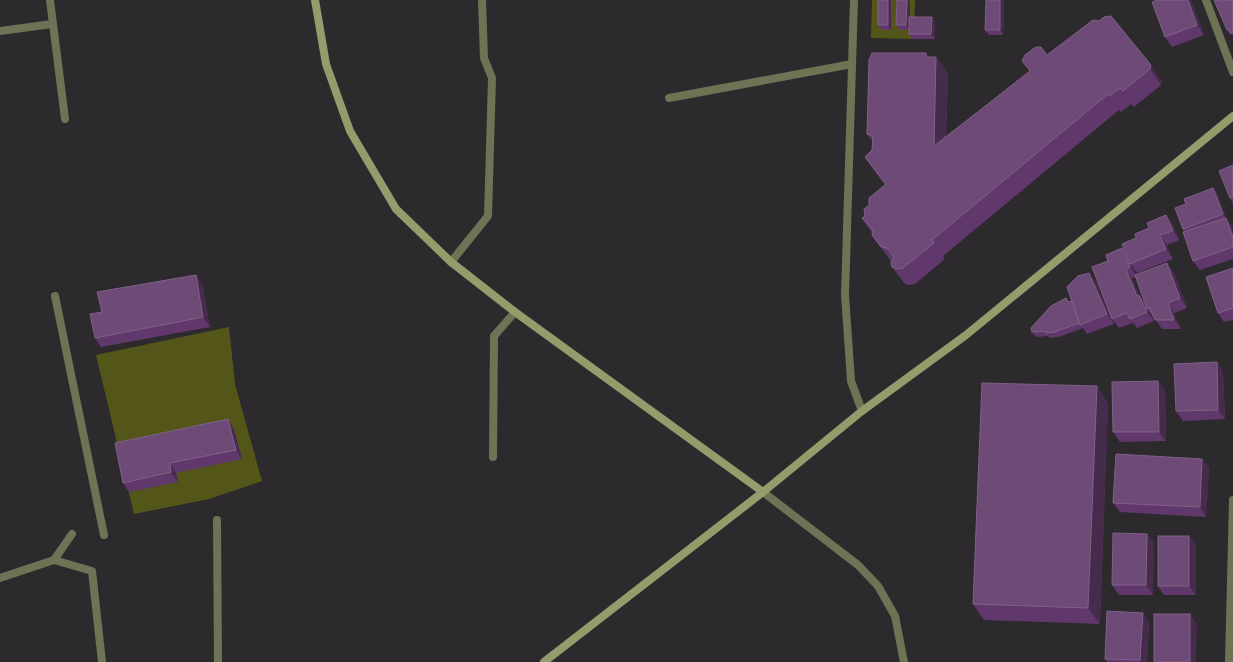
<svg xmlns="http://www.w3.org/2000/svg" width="1233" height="662" font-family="Lora,serif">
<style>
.green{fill:#545619}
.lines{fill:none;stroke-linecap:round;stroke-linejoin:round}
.lane{stroke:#6e7355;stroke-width:8}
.street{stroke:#6e7355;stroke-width:8}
.secondary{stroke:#939c6b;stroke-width:8}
.wall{fill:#60386b;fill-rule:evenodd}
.shaded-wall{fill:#462b4d}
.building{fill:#6e4a77;stroke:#806187}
</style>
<rect width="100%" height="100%" fill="#2c2a2d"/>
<g class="green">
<polygon points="872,0 915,0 914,39 871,38"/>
<polygon points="229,327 235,384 262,481 209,499 134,514 96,355"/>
</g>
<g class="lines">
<g class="lane">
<polyline points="1206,0 1233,72"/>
<polyline points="0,31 52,24"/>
<polyline points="55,296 104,535"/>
<polyline points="54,560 92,571 102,662"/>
</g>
<g class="street">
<polyline points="50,0 65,119"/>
<polyline points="854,0 845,295 851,381 862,411"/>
<polyline points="669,98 852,64"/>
<polyline points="451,262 488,216 492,78 484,58 482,0"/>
<polyline points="493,457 494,336 515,312"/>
<polyline points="763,492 858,565 878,586 895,616 904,662"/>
<polyline points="217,520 218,662"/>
<polyline points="0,578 54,560 72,534"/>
<polyline points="1229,662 1233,500"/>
</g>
<g class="secondary">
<polyline points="315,0 326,64 350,131 396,209 451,262 515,312 763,492"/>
<polyline points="544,662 763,492 862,411 966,335 1233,116"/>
</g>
</g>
<g class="wall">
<polygon points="891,0 891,30 882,30 878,25"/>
<polygon points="897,0 910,0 910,17 932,17 935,22 935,39 912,39 909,34 909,30 900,30 896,25"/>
<polygon points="986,0 1004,0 1003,35 989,35 985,30"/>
<polygon points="1157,0 1191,0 1204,35 1172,47 1165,37"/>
<polygon points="1233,0 1233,36 1232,34 1230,35 1227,30"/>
<polygon points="1104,17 1162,81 1161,85 1134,107 1131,104 1121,112 1119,110 943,256 945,259 915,284 908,285 904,283 892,267 891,261 872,235 872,233 862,218 865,216 869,205 885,185 876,173 865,157 872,150 873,142 867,134 926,53 930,57 948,73 946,137 1030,71 1047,55 1099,21"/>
<polygon points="1233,165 1233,204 1230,198"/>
<polygon points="1213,188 1217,193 1226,218 1233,228 1233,259 1200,270 1193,261 1184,232 1183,229 1186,204"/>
<path d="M 1166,215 L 1173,225 L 1179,240 L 1167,245 L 1173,259 L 1137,273 L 1132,266 L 1136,275 L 1174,272 L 1187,308 L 1174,313 L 1181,329 L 1162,329 L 1149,311 L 1154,321 L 1137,328 L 1133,323 L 1119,328 L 1112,319 L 1127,255 L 1136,238 ZM 1136,277 L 1145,303 L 1139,295 L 1132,278 Z"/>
<polygon points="1233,268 1233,320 1224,322 1218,313"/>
<polygon points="1096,282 1114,324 1087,334 1083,328 1059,337 1050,338 1048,336 1036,337 1032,332 1068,302 1072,301"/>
<polygon points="202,284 210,327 101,347 95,338 102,312"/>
<polygon points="1217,362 1223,372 1225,419 1183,421 1176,411"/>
<polygon points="1165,390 1166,441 1120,442 1113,432"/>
<polygon points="1108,402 1100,624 984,620 973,604"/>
<polygon points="234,429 242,459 176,473 178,482 129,492 123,483"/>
<polygon points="1202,459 1209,468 1206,517 1120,512 1113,503"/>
<polygon points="1147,534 1154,543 1153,595 1119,595 1112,585"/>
<polygon points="1189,536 1196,545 1196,595 1164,595 1158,586"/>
<polygon points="1149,622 1147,662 1107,662 1105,659"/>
</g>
<g class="shaded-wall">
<polygon points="888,0 891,0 891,30 888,25"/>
<polygon points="907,0 910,0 910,30 906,25"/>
<polygon points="1000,0 1004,0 1003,35 1000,30"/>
<polygon points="1188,0 1191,0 1204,35 1197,25"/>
<polygon points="932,17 935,22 935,39 931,34"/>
<polygon points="926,53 936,67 936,57 948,73 945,162 934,146"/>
<polygon points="1151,65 1162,81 1161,85 1150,69"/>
<polygon points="1213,188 1217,193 1226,218 1233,227 1233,237 1226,218 1223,214"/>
<polygon points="1166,215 1173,225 1179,240 1173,231"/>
<polygon points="1160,235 1167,245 1173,259 1166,249"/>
<polygon points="1122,248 1129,258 1130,264 1132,266 1137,277 1130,267"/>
<polygon points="1167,263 1174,272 1187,308 1180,298"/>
<polygon points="1126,269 1132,278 1144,306 1137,296"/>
<polygon points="1089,273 1096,282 1114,324 1107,314"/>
<polygon points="196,275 202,284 210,327 203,317"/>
<polygon points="1139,295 1146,304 1147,309 1149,311 1154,321 1147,312"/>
<polygon points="1168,303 1174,313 1181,329 1174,320"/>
<polygon points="1217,362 1223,372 1225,419 1218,410"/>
<polygon points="1158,381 1165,390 1166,441 1159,432"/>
<polygon points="1097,386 1108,402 1100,624 1088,608"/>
<polygon points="228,419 234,429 242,459 236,450"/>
<polygon points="1202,459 1209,468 1206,517 1200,507"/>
<polygon points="170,463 176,473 178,482 171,472"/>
<polygon points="1147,534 1154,543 1153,595 1146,585"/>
<polygon points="1189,536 1196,545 1196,595 1189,586"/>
<polygon points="1143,613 1149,622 1147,662 1141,662 1140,660"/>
<polygon points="1190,614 1197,624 1196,662 1190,662"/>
</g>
<g class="building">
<rect x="878" y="0" width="10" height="25"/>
<polygon points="897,0 907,0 906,25 896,25"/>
<polygon points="986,0 1000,0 1000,30 985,30"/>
<polygon points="1157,0 1188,0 1197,25 1165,37 1152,2"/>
<polygon points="1214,0 1233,0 1233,32 1231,33 1229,29 1227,30"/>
<polygon points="1111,16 1151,65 1150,69 1123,91 1120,88 1110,96 1108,94 932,240 934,243 903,268 897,269 892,267 891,262 894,257 887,248 881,247 872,235 873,230 862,218 865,216 864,209 869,205 869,198 886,184 865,157 872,150 873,136 867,134 869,60 872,53 926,53 926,57 936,57 934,146 1030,71 1022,61 1025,55 1036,47 1041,47 1047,55 1093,20 1099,21 1104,17"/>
<polygon points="909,17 932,17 931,34 909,34"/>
<polygon points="1233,165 1233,197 1230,198 1219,171"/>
<polygon points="1213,188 1223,214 1183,229 1175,208 1186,204 1184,199"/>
<polygon points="1166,215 1173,231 1160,235 1166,249 1130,264 1122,244 1136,238 1135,234 1149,228 1147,223"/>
<polygon points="1226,218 1233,237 1233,247 1193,261 1183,232"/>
<polygon points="1122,248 1130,267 1126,269 1137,296 1139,295 1147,312 1130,319 1127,313 1112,319 1092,267 1108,261 1106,255"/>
<polygon points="1167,263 1180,298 1168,303 1174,320 1155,320 1149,307 1147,309 1135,275"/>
<polygon points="1233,268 1233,308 1218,313 1206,277"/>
<polygon points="1089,273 1107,314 1080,325 1067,287 1078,276"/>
<polygon points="196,275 203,317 95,338 90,314 102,312 97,292"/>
<polygon points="1066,298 1068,302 1072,301 1079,323 1055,332 1046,333 1046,331 1032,332 1031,328 1051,306"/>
<polygon points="1217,362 1218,410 1176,411 1174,364"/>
<polygon points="1158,381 1159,432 1113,432 1112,382"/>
<polygon points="982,383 1097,386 1088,608 973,604"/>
<polygon points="228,419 236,450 170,463 171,472 123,483 115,443"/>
<polygon points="1116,454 1202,459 1200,507 1113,503"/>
<polygon points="1113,533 1147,534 1146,585 1112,585"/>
<rect x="1158" y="536" width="31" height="50"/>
<polygon points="1107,611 1143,613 1140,660 1105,659"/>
<rect x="1154" y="614" width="36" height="48"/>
</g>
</svg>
